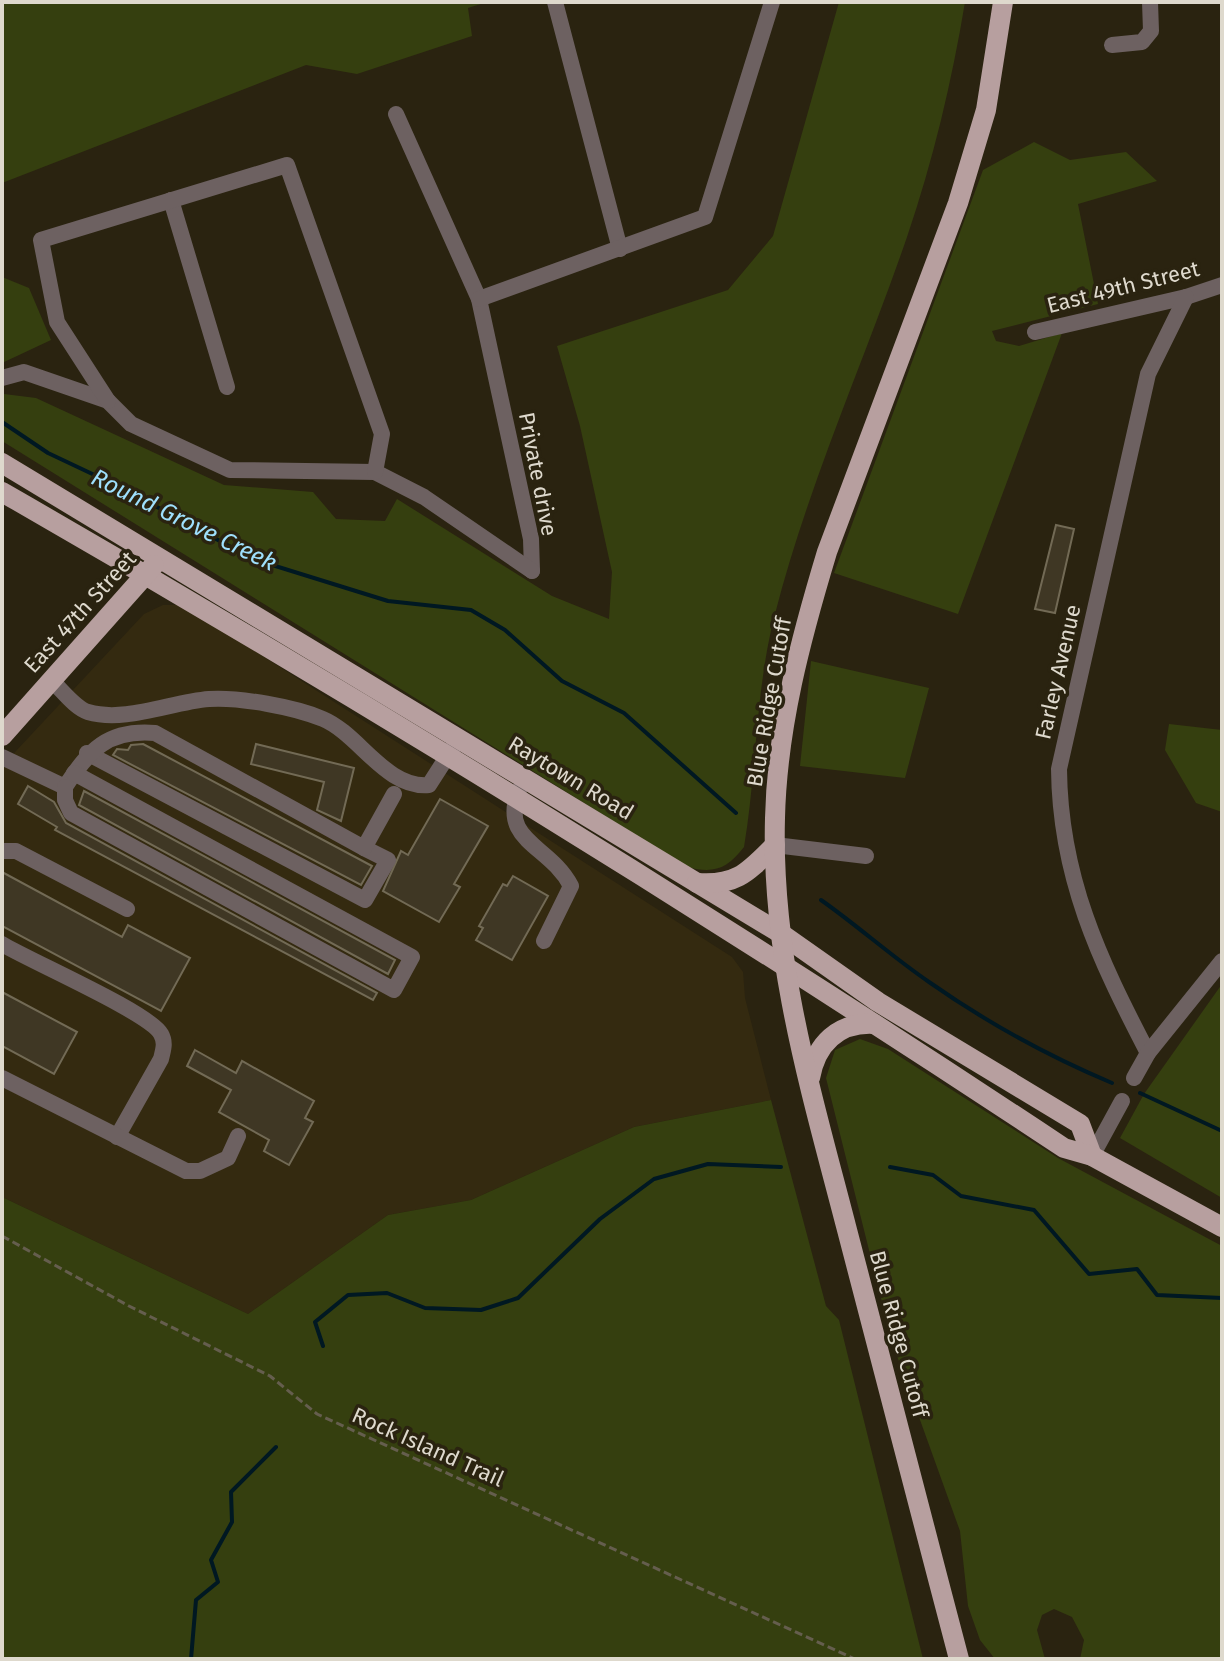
<svg xmlns="http://www.w3.org/2000/svg" width="1224" height="1661" font-family="'Fira Sans',sans-serif">
<style>
.built{fill:#342a10}
.green{fill:#353f0f}
.lines{fill:none;stroke-linecap:round;stroke-linejoin:round}
.stream{stroke:#001822;stroke-width:4}
.building{fill:#3f3724;stroke:#726a55;stroke-width:2}
.path{stroke:#655e4e;stroke-width:3;stroke-dasharray:8 4;stroke-linecap:butt}
.minor{stroke:#6d6161;stroke-width:16}
.major{stroke:#b79f9f;stroke-width:20}
.labels{text-anchor:middle;dominant-baseline:central;stroke-width:7;stroke-linejoin:round;paint-order:stroke}
.street-label{font-size:22px;fill:#ded9cd;stroke:#2a2310}
.water-label{font-size:24px;font-style:italic;fill:#9fe0fd;stroke:#2a2310}
</style>
<rect width="100%" height="100%" fill="#2a2310"/>
<polygon class="built" points="163,605 183,605 732,957 743,972 745,998 771,1100 634,1127 471,1200 388,1215 248,1314 2,1197 2,766 144,614"/>
<g class="green">
<polygon points="2,2 487,2 468,8 472,36 357,74 306,65 2,183"/>
<path d="M 839,2 L 965,2 C 952,81 933,161 907,237 C 864,362 808,485 775,614 C 755,690 757,770 744,847 C 727,869 714,874 687,867 L 2,441 L 4,394 L 36,398 L 224,485 L 313,492 L 336,519 L 385,521 L 397,499 L 552,596 L 609,619 L 612,572 L 580,426 L 557,346 L 728,290 L 773,236 Z"/>
<polygon points="1034,142 1070,160 1126,152 1157,181 1078,204 1098,304 992,331 996,341 1019,346 1062,333 958,614 834,573 983,170"/>
<polygon points="2,277 29,288 51,340 2,363"/>
<polygon points="811,661 929,688 905,778 800,766"/>
<polygon points="1169,724 1222,730 1222,812 1196,803 1165,750"/>
<polygon points="1222,984 1222,1198 1120,1138 1144,1094"/>
<polygon points="860,1039 888,1049 1058,1158 1222,1246 1222,1659 1080,1659 1084,1640 1072,1617 1054,1609 1042,1615 1037,1630 1045,1659 995,1659 980,1640 968,1606 960,1531 892,1342 826,1078 835,1050"/>
<polygon points="771,1100 826,1306 839,1320 923,1659 2,1659 2,1197 248,1314 388,1215 471,1200 634,1127"/>
</g>
<g class="lines">
<g class="stream">
<polyline points="2,422 48,453 122,488 253,559 388,601 471,610 505,630 562,681 624,713 736,813"/>
<path d="M 821,900 C 858,926 891,956 929,982 C 986,1022 1048,1056 1112,1083"/>
<polyline points="1140,1093 1222,1131"/>
<polyline points="890,1167 933,1175 961,1196 1034,1210 1089,1274 1137,1269 1157,1295 1222,1298"/>
<polyline points="323,1346 315,1322 348,1295 387,1293 425,1308 481,1310 518,1298 600,1219 654,1179 708,1164 781,1167"/>
<polyline points="191,1659 196,1600 218,1582 211,1560 232,1522 231,1492 276,1447"/>
</g>
</g>
<g class="building">
<polygon points="1056,525 1074,529 1055,613 1035,609"/>
<polygon points="143,744 372,866 361,885 113,755 117,749 128,750 131,745"/>
<polygon points="256,744 354,768 341,821 317,810 324,782 251,764"/>
<polygon points="28,786 54,802 66,823 377,993 373,1000 55,830 57,827 18,804"/>
<polygon points="84,791 395,960 388,974 79,805"/>
<polygon points="440,799 488,826 454,884 460,887 439,922 383,891 401,851 408,855"/>
<polygon points="2,872 122,937 128,925 190,958 161,1011 2,926"/>
<polygon points="513,876 548,896 512,960 476,940 483,928 479,926 503,884 507,886"/>
<polygon points="2,992 77,1032 54,1074 2,1046"/>
<polygon points="195,1050 236,1073 242,1061 314,1101 305,1118 313,1122 289,1165 264,1151 269,1140 219,1112 231,1090 187,1066"/>
</g>
<g class="lines">
<polyline class="path" points="2,1236 129,1306 270,1376 317,1414 855,1659"/>
<g class="minor">
<polyline points="555,2 620,249"/>
<polyline points="1112,45 1142,42 1151,31 1150,2"/>
<polyline points="396,114 479,299 531,539 532,571"/>
<polyline points="171,200 227,387"/>
<polyline points="479,299 705,217 772,2"/>
<polyline points="1035,332 1186,297 1222,285"/>
<polyline points="2,378 24,372 108,401 131,424 230,470 375,472 424,497 532,571"/>
<polyline points="108,401 57,322 41,240 287,165 382,434 375,472"/>
<path d="M 52,681 C 62,690 75,708 88,712 C 125,723 171,702 209,699 C 239,697 295,707 323,719 C 359,734 386,789 429,785 L 454,746"/>
<polyline points="87,753 365,900 388,860 364,848"/>
<path d="M 2,757 L 65,787 C 89,750 108,729 155,733 L 364,848 L 394,794"/>
<polyline points="65,787 65,800 71,813 394,990 412,957 74,773"/>
<path d="M 519,790 C 499,842 549,844 571,886 L 544,941"/>
<polyline points="775,845 866,856"/>
<polyline points="2,851 16,851 127,909"/>
<path d="M 2,944 C 30,961 150,1013 161,1034 C 166,1043 163,1050 161,1059 L 117,1137"/>
<path d="M 1148,1053 C 1099,959 1060,877 1059,769 L 1148,374 L 1186,297"/>
<polyline points="2,1078 186,1171 200,1171 228,1158 238,1136"/>
<polyline points="1134,1078 1148,1053 1222,961"/>
<polyline points="1092,1156 1122,1101"/>
</g>
<g class="major">
<polyline points="2,463 780,933 878,1002 1080,1124 1092,1156"/>
<path d="M 2,492 C 363,699 717,918 1064,1148 L 1092,1156 L 1222,1227"/>
<polyline points="2,736 154,565"/>
<path d="M 697,883 C 737,886 748,872 775,845"/>
<path d="M 810,1078 C 816,1044 838,1022 874,1024"/>
<path d="M 959,1659 C 921,1515 884,1371 846,1226 C 811,1091 771,959 775,818 C 777,727 801,638 827,552 L 958,203 L 986,110 L 1003,2"/>
</g>
</g>
<g class="labels">
<g class="street-label">
<text transform="translate(1123 287) rotate(-14)">East 49th Street</text>
<text transform="translate(538 474) rotate(79)">Private drive</text>
<text transform="translate(80 612) rotate(-48)">East 47th Street</text>
<text transform="translate(1058 672) rotate(-77)">Farley Avenue</text>
<text transform="translate(769 702) rotate(-80)">Blue Ridge Cutoff</text>
<text transform="translate(571 778) rotate(31)">Raytown Road</text>
<text transform="translate(899 1334) rotate(75)">Blue Ridge Cutoff</text>
<text transform="translate(428 1447) rotate(24)">Rock Island Trail</text>
</g>
<g class="water-label">
<text transform="translate(184 520) rotate(26)">Round Grove Creek</text>
</g>
</g>
<rect width="1224" height="1661" fill="none" stroke="#ded9cd" stroke-width="8"/>
</svg>
